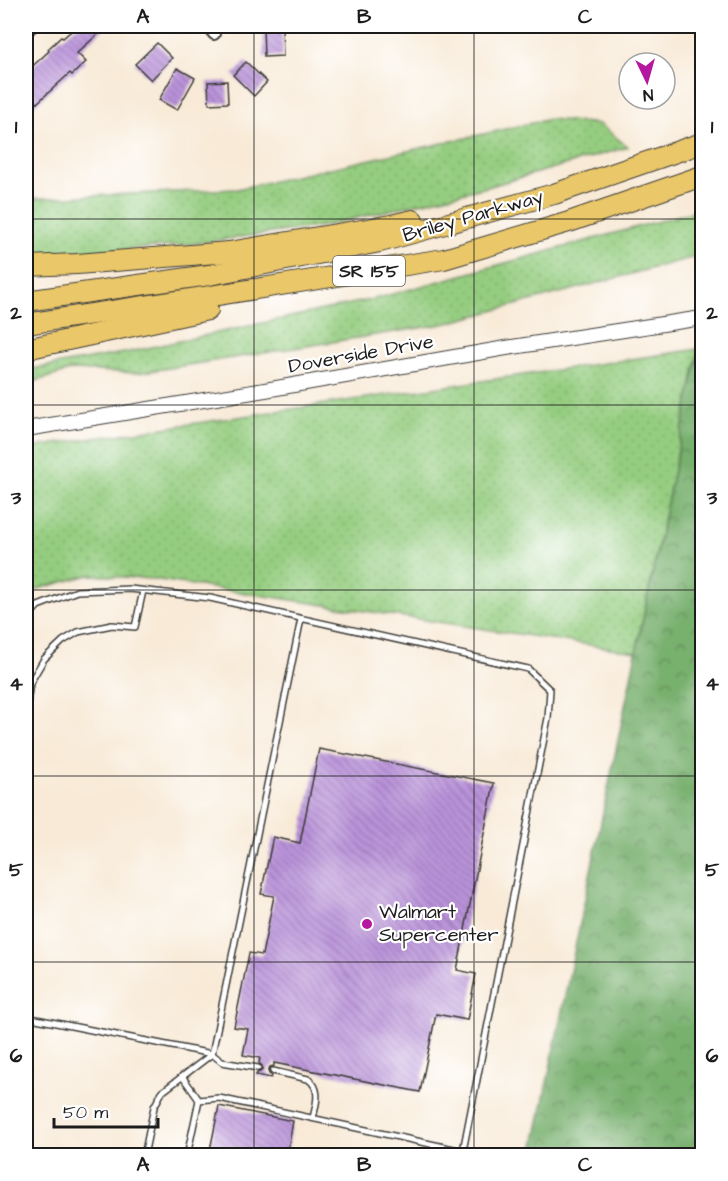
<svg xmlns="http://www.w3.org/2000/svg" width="728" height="1181" font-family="'Architects Daughter',sans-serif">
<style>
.grass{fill:url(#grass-dots);stroke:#58744e;stroke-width:1.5}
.forest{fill:url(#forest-crowns);stroke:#4a6645;stroke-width:1.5}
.building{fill:url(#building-back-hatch)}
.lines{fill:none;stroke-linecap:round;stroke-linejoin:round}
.service-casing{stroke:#3d3b38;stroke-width:8}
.minor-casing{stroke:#3d3b38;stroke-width:14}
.tertiary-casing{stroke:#3d3b38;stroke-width:16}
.motorway-casing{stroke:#3d3b38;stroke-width:22}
.service{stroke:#fff;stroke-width:5}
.minor{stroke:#fff;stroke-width:10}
.tertiary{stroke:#fff;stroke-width:14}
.motorway{stroke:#eac769;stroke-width:20}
.grid{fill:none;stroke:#1c1c1c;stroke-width:1.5;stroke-opacity:0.55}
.poi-dot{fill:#b5179e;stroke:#fff;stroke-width:2}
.labels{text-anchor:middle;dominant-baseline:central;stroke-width:4.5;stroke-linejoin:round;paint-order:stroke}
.shield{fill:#fff;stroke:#606060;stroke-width:1.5}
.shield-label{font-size:18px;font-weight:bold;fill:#1c1c1c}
.street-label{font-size:20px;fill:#1c1c1c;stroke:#fff}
.poi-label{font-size:20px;fill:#1c1c1c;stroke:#fff;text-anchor:start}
.neatline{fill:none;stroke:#1c1c1c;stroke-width:2}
.grid-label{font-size:20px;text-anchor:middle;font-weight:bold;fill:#1c1c1c}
</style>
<defs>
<pattern id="grass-dots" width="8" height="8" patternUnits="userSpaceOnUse" patternTransform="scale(1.5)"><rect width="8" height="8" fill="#95cd80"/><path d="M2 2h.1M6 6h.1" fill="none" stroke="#80af6e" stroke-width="1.8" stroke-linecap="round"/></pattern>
<pattern id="forest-crowns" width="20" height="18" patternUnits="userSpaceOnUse" patternTransform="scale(1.5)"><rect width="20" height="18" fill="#78b06e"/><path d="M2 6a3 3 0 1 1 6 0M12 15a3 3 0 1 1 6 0" fill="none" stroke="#628e5a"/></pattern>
<pattern id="building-back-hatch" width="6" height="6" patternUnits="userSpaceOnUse" patternTransform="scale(1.5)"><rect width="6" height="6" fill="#ba93da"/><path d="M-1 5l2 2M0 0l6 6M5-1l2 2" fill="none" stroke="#9677b0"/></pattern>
</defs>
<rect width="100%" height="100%" fill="#fff"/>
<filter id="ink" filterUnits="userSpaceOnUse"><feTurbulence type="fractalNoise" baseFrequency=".0167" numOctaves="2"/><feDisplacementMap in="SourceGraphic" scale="12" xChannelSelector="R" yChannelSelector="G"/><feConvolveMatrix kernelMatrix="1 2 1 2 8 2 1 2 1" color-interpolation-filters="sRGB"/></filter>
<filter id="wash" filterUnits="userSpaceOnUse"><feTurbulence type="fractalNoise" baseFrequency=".008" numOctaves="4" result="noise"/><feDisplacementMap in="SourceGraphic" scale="24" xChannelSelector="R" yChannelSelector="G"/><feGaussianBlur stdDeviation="1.35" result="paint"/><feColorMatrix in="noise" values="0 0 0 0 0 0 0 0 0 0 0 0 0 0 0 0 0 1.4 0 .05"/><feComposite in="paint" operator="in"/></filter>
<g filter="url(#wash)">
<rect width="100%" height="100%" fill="#f8ead7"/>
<g class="grass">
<polygon points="550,119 599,124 628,147 487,187 323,226 176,246 26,255 26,199 237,189"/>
<polygon points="702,208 702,255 444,324 138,373 73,370 26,384 26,370 124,353 378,298 688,213"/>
<polygon points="699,349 636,652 153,579 89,575 38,589 26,598 26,452 41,446"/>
</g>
<polygon class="forest" points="702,348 702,1155 532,1155 699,349"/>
<g id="blocks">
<g class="building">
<polygon points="77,26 107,26 77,53 86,62 72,75 70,73 26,113 26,72 49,51 48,49 61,37 63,38"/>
<polygon points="263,26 282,26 283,56 264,57"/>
<polygon points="157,43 172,58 151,80 135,64"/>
<polygon points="246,62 267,82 254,96 233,75"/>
<polygon points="177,68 195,78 177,110 159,100"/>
<polygon points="227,81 228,103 209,104 208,82"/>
<polygon points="319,749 494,783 457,970 476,974 467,1020 436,1014 420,1092 274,1063 274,1066 270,1067 268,1071 269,1074 272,1076 271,1078 256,1075 257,1073 260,1072 263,1069 262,1066 259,1063 260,1058 243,1055 248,1029 234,1027 249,953 262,955 274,896 261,894 273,837 300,843"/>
<polygon points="219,1106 293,1121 287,1155 209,1155"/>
</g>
</g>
</g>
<g filter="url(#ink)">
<use href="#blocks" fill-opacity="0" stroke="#3d3b38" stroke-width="1.5"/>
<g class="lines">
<g class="service-casing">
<g id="service">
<polyline points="26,619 38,606 77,591 130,589 210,598 528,669 550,690 548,718 463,1151 454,1156"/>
<polyline points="26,711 30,683 44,659 63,641 78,632 112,625 135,627 143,591"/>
<polyline points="26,1017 212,1054 222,1062 258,1068"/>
<path d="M 273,1071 L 308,1079 C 322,1089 316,1104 313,1118"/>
<polyline points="182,1076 199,1100 187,1156"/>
<polyline points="199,1100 219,1098 463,1151"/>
<polyline points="144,1156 154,1107 162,1092 212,1054 301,619"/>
</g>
</g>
<g class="minor-casing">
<g id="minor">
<polyline points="208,26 214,34"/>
<polyline points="26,32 32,26"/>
</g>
</g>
<g class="tertiary-casing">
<polyline id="tertiary" points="26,429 265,390 506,348 702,318"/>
</g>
<g class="motorway-casing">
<g id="motorway">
<polyline points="26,266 77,264 229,252 391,225 413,220"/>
<polyline points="26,301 209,275 380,242 554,194 702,143"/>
<polyline points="26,324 211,296 444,259 569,222 702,176"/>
<polyline points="26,349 208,310"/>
</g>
</g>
<use href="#service" class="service"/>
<use href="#minor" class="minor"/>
<use href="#tertiary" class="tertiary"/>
<use href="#motorway" class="motorway"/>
</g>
</g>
<path class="grid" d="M 254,26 L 254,1156M 474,26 L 474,1156M 26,219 L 702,219M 26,405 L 702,405M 26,590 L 702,590M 26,776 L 702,776M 26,962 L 702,962"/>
<circle class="poi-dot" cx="367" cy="924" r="6"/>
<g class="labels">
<rect class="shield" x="333" y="256" width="72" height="30" rx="4.5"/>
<g class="shield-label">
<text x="369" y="271">SR 155</text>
</g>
<g class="street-label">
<text transform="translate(473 216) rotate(-16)">Briley Parkway</text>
<text transform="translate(361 354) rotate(-10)">Doverside Drive</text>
</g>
<g class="poi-label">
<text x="379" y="912">Walmart<tspan x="379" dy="23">Supercenter</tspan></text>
</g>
</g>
<rect width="728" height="1181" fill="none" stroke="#fff" stroke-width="66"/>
<g transform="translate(647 81) rotate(175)"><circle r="28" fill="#ffffff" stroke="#a4a4a4" stroke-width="1.5"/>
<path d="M0-4.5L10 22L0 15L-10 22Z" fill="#b5179e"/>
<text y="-9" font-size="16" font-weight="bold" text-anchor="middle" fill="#1c1c1c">N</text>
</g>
<path d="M54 1118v9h104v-9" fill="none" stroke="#1c1c1c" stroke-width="3"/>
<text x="63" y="1118" font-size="18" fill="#1c1c1c" stroke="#ffffff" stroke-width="4.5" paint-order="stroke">50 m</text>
<rect x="33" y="33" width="662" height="1115" class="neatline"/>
<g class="grid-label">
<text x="143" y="23">A</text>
<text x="364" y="23">B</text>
<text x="585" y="23">C</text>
<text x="16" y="133">1</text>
<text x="712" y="133">1</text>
<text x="16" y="319">2</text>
<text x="712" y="319">2</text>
<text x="16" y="504">3</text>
<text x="712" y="504">3</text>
<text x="16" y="690">4</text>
<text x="712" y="690">4</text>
<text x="16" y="876">5</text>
<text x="712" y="876">5</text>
<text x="16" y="1062">6</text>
<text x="712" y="1062">6</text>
<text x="143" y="1171">A</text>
<text x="364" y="1171">B</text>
<text x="585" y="1171">C</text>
</g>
</svg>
